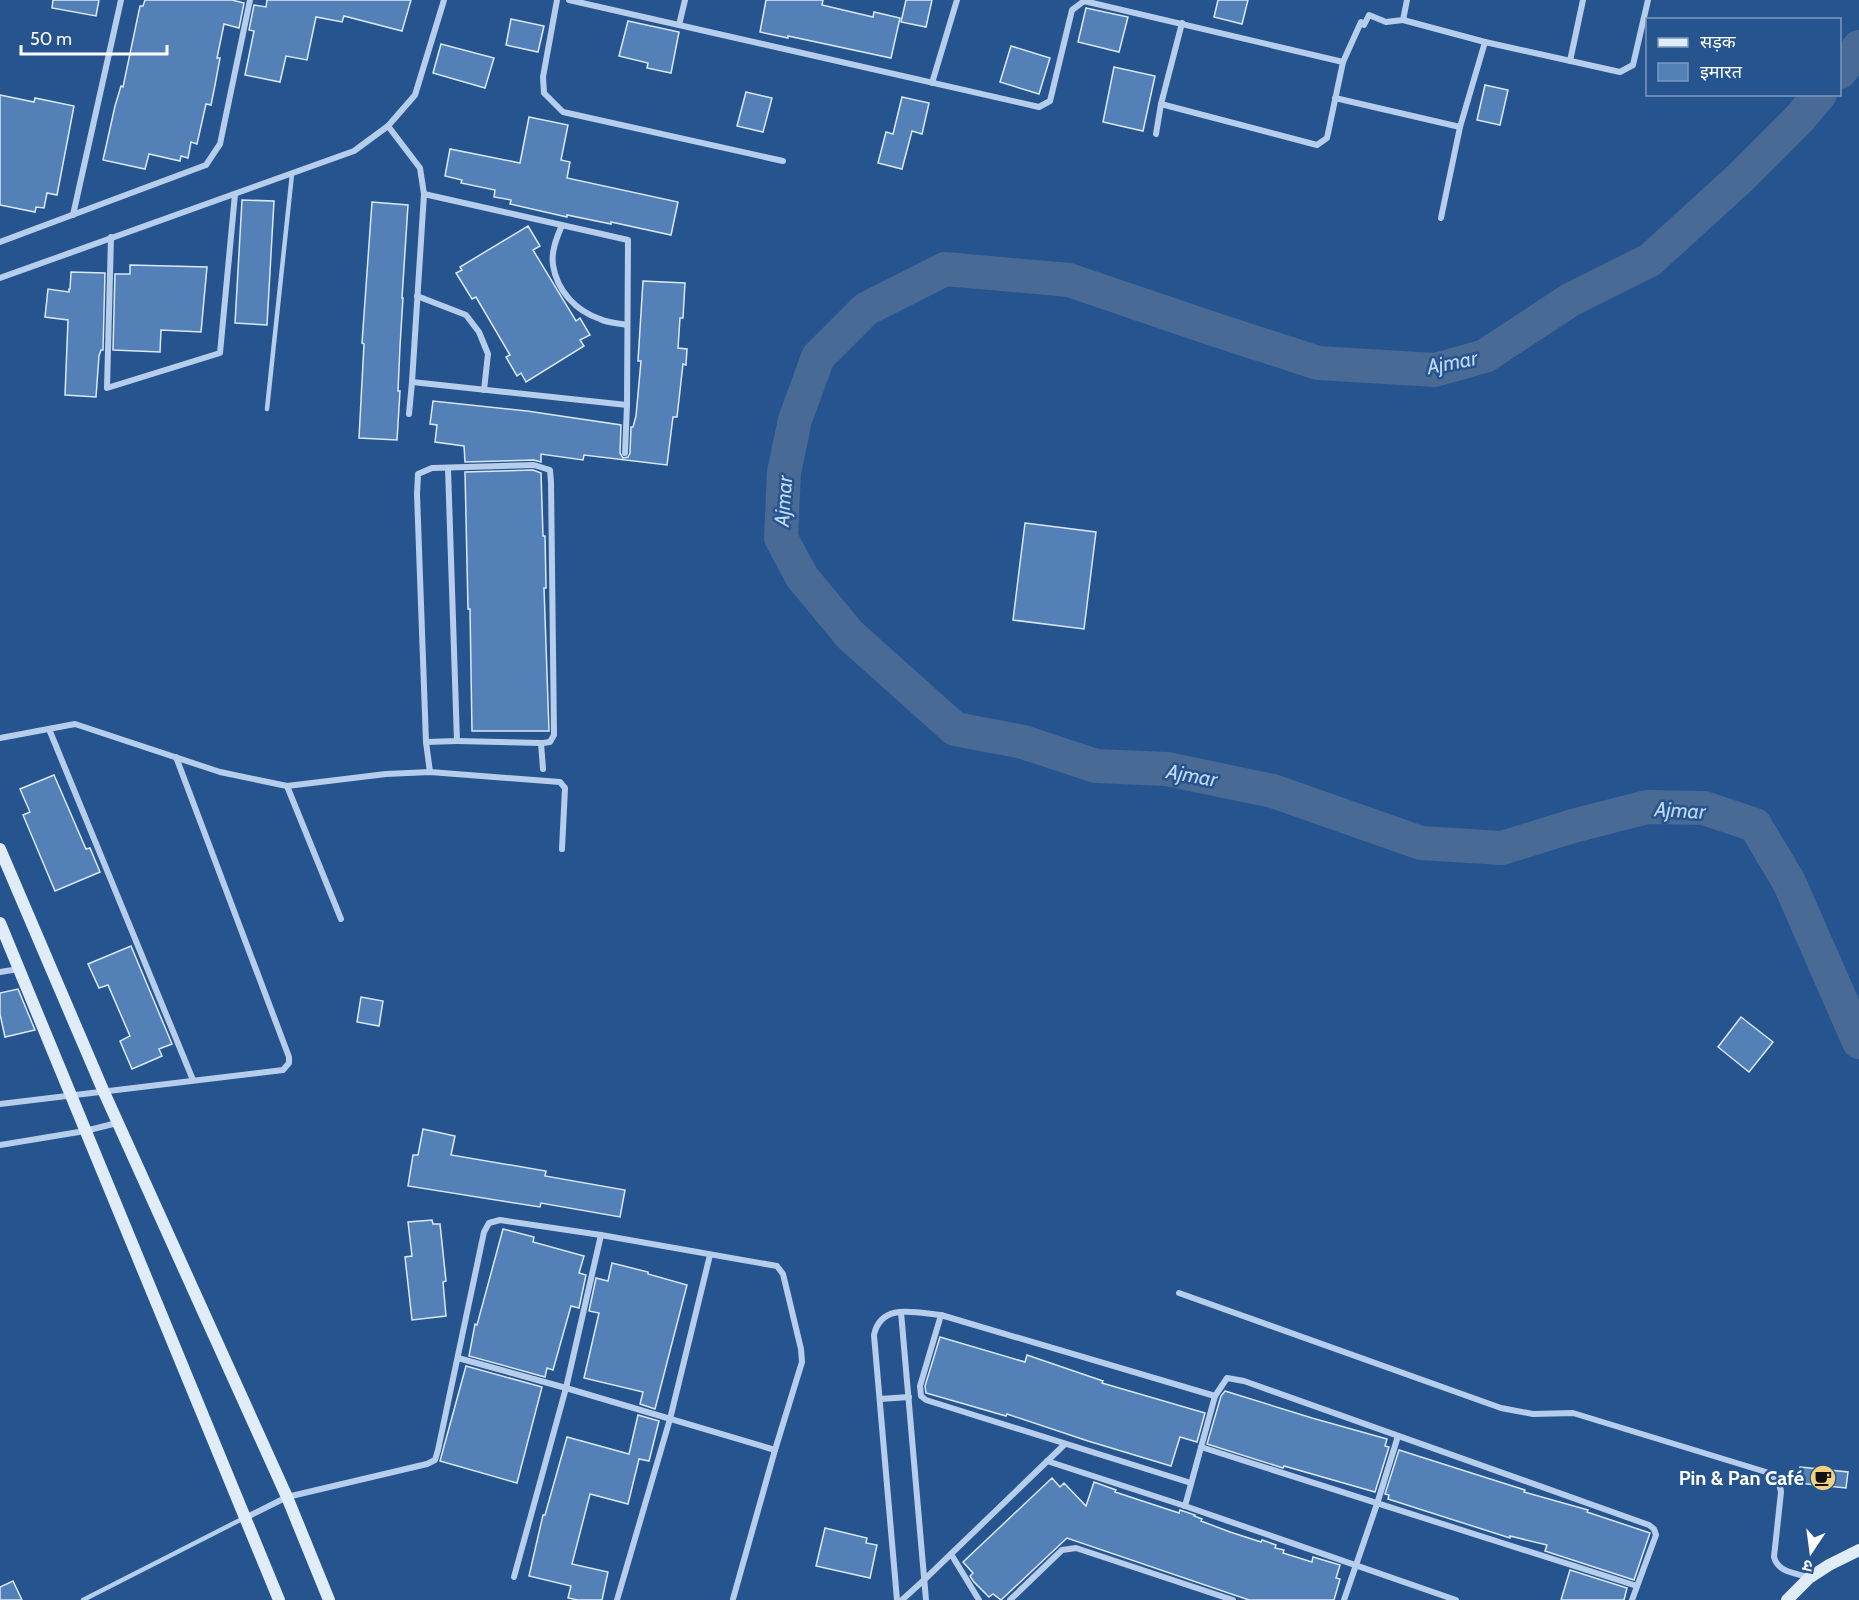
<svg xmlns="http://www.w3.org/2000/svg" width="1859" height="1600" font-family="Cabin,'Noto Sans Devanagari',sans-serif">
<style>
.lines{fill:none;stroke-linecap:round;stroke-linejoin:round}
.river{stroke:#496a94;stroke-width:34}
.building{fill:#5280b7;stroke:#dae8f8;stroke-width:1.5}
.lane{stroke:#b6ceeb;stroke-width:4.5}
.street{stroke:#b6ceeb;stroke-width:6}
.secondary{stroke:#e1ecf9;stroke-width:12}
.labels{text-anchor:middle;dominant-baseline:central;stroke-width:5;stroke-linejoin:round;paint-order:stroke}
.poi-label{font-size:20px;font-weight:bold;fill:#fff;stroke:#25548f;text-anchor:end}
.water-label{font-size:21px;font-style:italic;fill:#c2d8f2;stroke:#25548f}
</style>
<rect width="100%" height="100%" fill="#25548f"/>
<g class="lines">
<g class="river">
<polyline points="1840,72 1859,47"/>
<polyline points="1820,94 1799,119 1740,178 1650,260 1570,300 1485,356 1435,370 1318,363 1213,329 1069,280 945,269 866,309 818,357 795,420 784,472 781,538 802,577 850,635 955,729 1023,742 1096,766 1167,769 1273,791 1421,843 1502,848 1573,826 1647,807 1704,808 1755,825 1789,882 1859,1042"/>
</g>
</g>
<g class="building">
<polygon points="53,0 99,0 96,16 52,8"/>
<polygon points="145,0 232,0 244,3 239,28 224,24 217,58 220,58 215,85 211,105 206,104 197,144 191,142 188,158 181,156 180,161 149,154 145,169 103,160 115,106 121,86 123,87 140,6 143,6"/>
<polygon points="267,0 411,0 402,31 344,16 342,22 316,17 307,60 286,56 280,82 245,75 254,31 249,30 254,5 266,7"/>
<polygon points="766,0 823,0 822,5 873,17 874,12 900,18 891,58 788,36 788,38 760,32"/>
<polygon points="906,0 932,0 926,27 901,22"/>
<polygon points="1218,0 1248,0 1242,24 1214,17"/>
<polygon points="1086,8 1128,17 1119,52 1078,42"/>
<polygon points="511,19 544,26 538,52 506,45"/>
<polygon points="628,21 679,32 671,73 647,68 648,63 619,56"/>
<polygon points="441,44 494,58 485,88 433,73"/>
<polygon points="1011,46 1050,58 1039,94 1000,82"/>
<polygon points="1114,67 1155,76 1143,131 1103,122"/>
<polygon points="1485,85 1508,90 1500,125 1477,120"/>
<polygon points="746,92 772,98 763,132 737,126"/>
<polygon points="0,95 34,102 35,98 74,106 57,195 47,193 44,208 36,207 35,212 0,205"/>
<polygon points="902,97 929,103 922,134 912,131 902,169 878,163 886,132 893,134"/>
<polygon points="529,117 568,125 561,160 570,162 567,178 678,202 671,235 611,222 611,224 567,215 567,217 510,204 511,200 494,197 495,190 461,183 462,180 445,176 450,149 520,163"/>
<polygon points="242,200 274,201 267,325 235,323"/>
<polygon points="372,202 408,205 402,298 403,298 400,346 398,391 400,391 397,440 359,438 364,344 362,343"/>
<polygon points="528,226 540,246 533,250 576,321 580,318 590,335 580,340 584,346 526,382 521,373 517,376 506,357 510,355 476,297 472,299 456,273 462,270 460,267"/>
<polygon points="130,265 207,267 201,332 161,330 160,352 113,350 115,274 130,274"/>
<polygon points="71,272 105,273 103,350 101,350 99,356 96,397 65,395 68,320 45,317 48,289 69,292 69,289 70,289"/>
<polygon points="643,281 685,283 683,318 680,318 678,348 687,349 686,365 683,364 677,417 673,417 667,465 584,455 583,460 541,454 541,462 534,460 465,462 464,446 435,442 437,425 430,424 433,401 527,411 621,425 620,453 623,458 628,457 630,453 631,427 633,427 636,416 641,361 638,361"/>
<polygon points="533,470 541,473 543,536 545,536 546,588 544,588 549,731 472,731 470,609 468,609 465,472"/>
<polygon points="1025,523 1096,532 1084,629 1013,620"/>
<polygon points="54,775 86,849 90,848 100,872 55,891 23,815 30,812 20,789"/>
<polygon points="131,946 172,1044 159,1049 162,1056 132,1069 120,1041 130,1036 108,985 99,988 88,964"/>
<polygon points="18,989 35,1030 5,1037 0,1014 0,993"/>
<polygon points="361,997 383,1001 379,1026 357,1022"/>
<polygon points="1741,1017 1773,1042 1749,1072 1718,1047"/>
<polygon points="423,1129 455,1136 451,1155 546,1171 545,1176 625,1190 620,1217 541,1203 540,1207 408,1186 413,1155 418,1155"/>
<polygon points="432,1220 433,1224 440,1224 446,1281 443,1282 446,1316 412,1320 405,1257 412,1256 408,1222"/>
<polygon points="503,1229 534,1237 533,1242 584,1256 579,1273 586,1275 579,1308 571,1306 553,1370 547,1368 545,1377 469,1356 475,1324 477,1325"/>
<polygon points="612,1263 648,1272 648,1274 687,1285 655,1409 640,1404 643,1392 584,1378 599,1313 589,1311 596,1278 608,1281"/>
<polygon points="940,1337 1025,1362 1027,1355 1103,1381 1102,1383 1205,1413 1197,1442 1180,1437 1171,1466 1088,1441 1007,1414 1006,1416 926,1393 925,1386"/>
<polygon points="466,1366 542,1387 517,1483 440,1461"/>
<polygon points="1225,1391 1312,1418 1387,1439 1385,1446 1389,1447 1375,1492 1284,1466 1283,1468 1207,1444 1221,1396"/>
<polygon points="638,1415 659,1421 649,1461 639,1459 628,1504 590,1494 572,1564 608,1572 602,1600 578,1600 568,1598 571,1586 529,1576 543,1515 545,1515 567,1437 629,1454"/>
<polygon points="1399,1450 1525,1490 1524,1492 1588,1510 1587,1512 1650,1533 1634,1580 1545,1551 1547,1545 1510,1536 1510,1538 1388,1499 1389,1495 1385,1494"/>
<polygon points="1800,1467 1848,1472 1846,1488 1798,1483"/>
<polygon points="1052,1478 1060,1487 1064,1483 1086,1506 1094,1482 1116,1490 1115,1492 1179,1513 1180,1510 1195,1515 1194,1516 1202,1519 1201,1521 1230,1532 1261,1542 1262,1540 1276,1545 1275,1548 1284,1550 1283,1553 1312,1562 1313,1557 1340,1565 1336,1578 1340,1579 1334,1600 1249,1600 1067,1538 1001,1600 993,1594 989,1597 974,1582 970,1576 973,1573 963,1562"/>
<polygon points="825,1528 867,1538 866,1543 877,1545 870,1578 816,1566"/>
<polygon points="1570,1570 1627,1588 1624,1600 1561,1600"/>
<polygon points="13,1581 22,1600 0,1600 0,1587"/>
</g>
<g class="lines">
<g class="lane">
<polyline points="267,409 292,174"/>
<polyline points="83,1600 244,1518"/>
</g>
<g class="street">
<polyline points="557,0 543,77 544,93 563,112 783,161"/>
<polyline points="569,0 1039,107 1050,101 1072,10 1084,1 1343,62 1327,138 1317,145 1161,104 1156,134"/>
<polyline points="1403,20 1485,42"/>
<polyline points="679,25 685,0"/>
<polyline points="1570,61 1583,0"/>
<polyline points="1343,62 1361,22 1364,25 1369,15 1386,22 1403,20 1407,0"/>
<polyline points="932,83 957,0"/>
<polyline points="1335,98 1460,127 1441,218"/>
<polyline points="1161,104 1182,23"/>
<polyline points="388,126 420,168 424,194 628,240 627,405 412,382 424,194"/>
<polyline points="1460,127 1485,42 1620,72 1633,65 1648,0"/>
<polyline points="73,215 121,0"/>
<path d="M 562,225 C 557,237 551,251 553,265 C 557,291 576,311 600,319 C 608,323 618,323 627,325"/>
<polyline points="111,237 107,388 220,353 235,194"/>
<polyline points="0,242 206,165 220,144 250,0"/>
<polyline points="0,278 354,151 388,126 415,95 444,0"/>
<polyline points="417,296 466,315 479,332 488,354 484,390"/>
<polyline points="409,414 412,382"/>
<polyline points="625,453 627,405"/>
<polyline points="49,729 193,1080"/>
<polyline points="0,738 75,724 220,772 287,786 386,774 430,772 560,782 565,788 562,849"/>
<polyline points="426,742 457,741 448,468"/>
<polyline points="541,743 543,769"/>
<polyline points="430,772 426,742 417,494 418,474 432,468 534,465 550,470 551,482 554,735 550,742 543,743 457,741"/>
<polyline points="287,786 341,919"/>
<polyline points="0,972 19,969"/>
<polyline points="0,1104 283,1070 289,1063 289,1057 176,757"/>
<polyline points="0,1145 85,1131 117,1123"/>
<path d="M 1179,1293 L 1501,1408 L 1533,1414 L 1573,1413 L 1766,1472 C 1775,1478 1780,1482 1781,1492 L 1774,1557 C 1778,1572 1794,1573 1808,1577"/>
<polyline points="901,1312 926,1600"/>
<polyline points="458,1358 566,1388 775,1450"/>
<polyline points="880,1399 909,1397"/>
<polyline points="1201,1447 1637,1586"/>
<polyline points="1047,1461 1185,1506 1456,1600"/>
<polyline points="1191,1483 926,1400 921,1396 920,1386 941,1315 1215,1396 1227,1378 1244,1381 1649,1525 1654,1529 1656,1535 1632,1600"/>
<polyline points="1185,1506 1215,1396"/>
<polyline points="245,1518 287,1497 427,1464 435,1460 438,1450 484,1232 489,1223 500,1220 601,1235 777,1266 783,1274 801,1349 802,1362 775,1450 733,1599"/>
<polyline points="951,1554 979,1600"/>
<polyline points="514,1577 566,1388 601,1235"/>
<polyline points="617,1600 670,1419 710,1255"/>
<path d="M 897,1600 L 874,1335 C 881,1302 916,1313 941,1315"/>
<polyline points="902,1600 924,1580 1065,1444"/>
<polyline points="1010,1600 1062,1550 1076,1548 1233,1600"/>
<polyline points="1344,1600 1377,1504 1398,1436"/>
</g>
<g class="secondary">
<polyline points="0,849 103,1090 287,1497 329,1600"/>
<polyline points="0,923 279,1600"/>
<polyline points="1787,1600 1809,1578 1829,1565 1859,1550"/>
</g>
</g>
<defs>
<g id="cafe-disc" transform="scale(1.35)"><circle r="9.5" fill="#f5d07a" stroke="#25548f"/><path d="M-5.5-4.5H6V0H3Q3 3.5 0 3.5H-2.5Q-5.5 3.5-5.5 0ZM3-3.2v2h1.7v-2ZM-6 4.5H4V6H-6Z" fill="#111"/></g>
</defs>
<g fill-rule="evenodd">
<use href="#cafe-disc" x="1823" y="1478"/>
</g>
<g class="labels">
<g class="poi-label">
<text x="1804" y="1478">Pin &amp; Pan Café</text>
</g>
<g class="water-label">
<text transform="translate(1452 362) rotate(-11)">Ajmar</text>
<text transform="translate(783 501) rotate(-86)">Ajmar</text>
<text transform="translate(1192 775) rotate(10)">Ajmar</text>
<text transform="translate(1680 810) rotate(3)">Ajmar</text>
</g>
</g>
<rect x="1646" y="18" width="195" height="78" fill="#25548f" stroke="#7c98bc" stroke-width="1.5"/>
<rect x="1658" y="38" width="30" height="9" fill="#e1ecf9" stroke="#7c98bc" stroke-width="1.5"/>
<text x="1700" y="48" font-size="18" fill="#ffffff">सड़क</text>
<rect x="1658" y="63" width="30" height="18" fill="#5280b7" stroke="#7c98bc" stroke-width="1.5"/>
<text x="1700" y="78" font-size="18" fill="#ffffff">इमारत</text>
<g transform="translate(1811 1552) rotate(193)" stroke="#25548f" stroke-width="4.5" paint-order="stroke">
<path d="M0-4.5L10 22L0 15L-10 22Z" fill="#ffffff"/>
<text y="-9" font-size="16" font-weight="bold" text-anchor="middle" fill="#ffffff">उ</text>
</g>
<path d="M21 45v9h146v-9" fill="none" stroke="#ffffff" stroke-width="3"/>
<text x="30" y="45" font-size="18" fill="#ffffff" stroke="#25548f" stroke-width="4.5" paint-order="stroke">50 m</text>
</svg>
